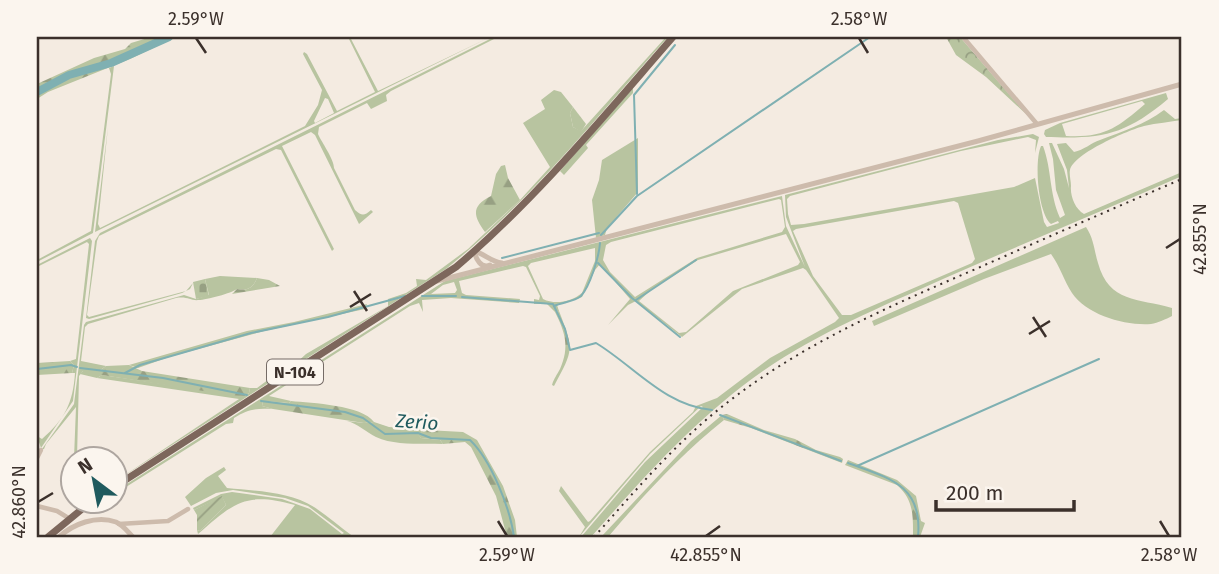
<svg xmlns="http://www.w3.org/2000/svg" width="1219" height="574" font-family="'Fira Sans',sans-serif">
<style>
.grass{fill:#b8c4a0;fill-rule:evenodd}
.forest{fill:url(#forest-firs)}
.cemetery{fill:url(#cemetery-stones)}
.park{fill:url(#park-crowns)}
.garden{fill:url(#garden-furrows)}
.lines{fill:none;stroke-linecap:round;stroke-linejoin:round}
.stream{stroke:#7fb0b2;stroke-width:2}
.river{stroke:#7fb0b2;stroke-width:8}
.minor{stroke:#cdbbac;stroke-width:4.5}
.tertiary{stroke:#cdbbac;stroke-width:5}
.primary{stroke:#7d675c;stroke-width:7}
.rail{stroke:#3b302b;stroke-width:2;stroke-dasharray:2 5;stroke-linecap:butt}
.ticks{fill:none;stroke:#3b302b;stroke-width:2.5}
.labels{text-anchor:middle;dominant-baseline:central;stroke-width:5;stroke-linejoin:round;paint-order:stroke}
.shield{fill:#fbf5ee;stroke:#756b66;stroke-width:2}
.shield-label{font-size:16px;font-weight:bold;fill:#3b302b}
.water-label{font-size:19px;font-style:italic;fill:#1f5a5e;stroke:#fbf5ee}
.neatline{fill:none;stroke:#3b302b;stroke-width:2.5}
.ticks-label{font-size:18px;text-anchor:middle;fill:#3b302b}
</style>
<defs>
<pattern id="forest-firs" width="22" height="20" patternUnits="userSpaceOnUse" patternTransform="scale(1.75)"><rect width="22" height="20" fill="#b8c4a0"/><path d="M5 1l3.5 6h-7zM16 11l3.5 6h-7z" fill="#97a083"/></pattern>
<pattern id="cemetery-stones" width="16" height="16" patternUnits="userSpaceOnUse" patternTransform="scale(1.75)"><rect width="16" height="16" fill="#b8c4a0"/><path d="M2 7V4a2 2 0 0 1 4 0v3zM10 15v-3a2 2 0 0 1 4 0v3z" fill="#97a083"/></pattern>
<pattern id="park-crowns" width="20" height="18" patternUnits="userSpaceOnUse" patternTransform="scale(1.75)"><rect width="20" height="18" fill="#b8c4a0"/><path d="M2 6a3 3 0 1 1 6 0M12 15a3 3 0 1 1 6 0" fill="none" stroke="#97a083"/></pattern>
<pattern id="garden-furrows" width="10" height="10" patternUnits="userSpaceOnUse" patternTransform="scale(1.75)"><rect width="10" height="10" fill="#b8c4a0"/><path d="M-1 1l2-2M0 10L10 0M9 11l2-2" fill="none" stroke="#97a083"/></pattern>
</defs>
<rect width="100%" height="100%" fill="#f4ebe1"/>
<g class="grass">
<path d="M 348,37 L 350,37 L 378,91 L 490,37 L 95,232 L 108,127 L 98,224 L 100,228 L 305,126 L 318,105 L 322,90 L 303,54 L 304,52 L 307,54 L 337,111 L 375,92 ZM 325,98 L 328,99 L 334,113 L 315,123 L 314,121 Z"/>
<path d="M 494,37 L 498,37 L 391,91 L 386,95 L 387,101 L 371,109 L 367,103 L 319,127 L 318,134 C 322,143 334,159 334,168 L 355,210 C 362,216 364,216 371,210 L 373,212 L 359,224 L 315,135 L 311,132 L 282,146 L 334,249 L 332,251 L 281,150 L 276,149 L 99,236 L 97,241 L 87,315 L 89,317 L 186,291 L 193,283 L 190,289 L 182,293 L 89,319 L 86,318 L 95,241 L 100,233 Z"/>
<path d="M 666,37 L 668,37 C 597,117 529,202 446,269 L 116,481 L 239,399 L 97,378 L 102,375 L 245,396 L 249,393 L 250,388 L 257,388 L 280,371 L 293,366 L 306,354 L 388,306 L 388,299 L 406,293 L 417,286 L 416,279 L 426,280 L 468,249 L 520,200 L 550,167 L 523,123 L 545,109 L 541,100 L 554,90 L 561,92 L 573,107 L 570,113 L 573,127 L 581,131 Z"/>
<polygon points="114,66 93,233 37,262 37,260 91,231 111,74 109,68"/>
<polygon points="633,88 633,93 586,145 588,148 564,175 560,171"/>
<path d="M 1166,93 L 1168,99 C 1124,136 1101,139 1046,137 L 1044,134 L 1045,130 L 1060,123 ZM 1142,101 L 1145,104 C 1117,128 1104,138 1066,136 L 1062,124 Z"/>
<path d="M 1164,110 L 1175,119 L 1182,118 L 1182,120 C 1170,122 1157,123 1144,126 C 1129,130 1074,153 1070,170 C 1069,174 1071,181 1071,186 C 1070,196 1075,209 1084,214 L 1182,172 L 1182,176 C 1103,211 1022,244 943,279 C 881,307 818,333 763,371 C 696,418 644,477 591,537 L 581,537 L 645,462 L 703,407 L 701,406 L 650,454 L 579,537 L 585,527 L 559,491 L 561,486 L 588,522 L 590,521 L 650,452 L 693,412 L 696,406 L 717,398 L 770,358 L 835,322 L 839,318 L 806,270 L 803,268 L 742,289 L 682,337 L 636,301 L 628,305 L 608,325 L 630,299 L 600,264 L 595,270 L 582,297 L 557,305 L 559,311 L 555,312 L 547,304 L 534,304 L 534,299 L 539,300 L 540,296 L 526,267 L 523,266 L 459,281 L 462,293 L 466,295 L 520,299 L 519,303 L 451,298 L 422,300 L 423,312 L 419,303 L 410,306 L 269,396 L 291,401 L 289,403 L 263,401 L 262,406 L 273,409 C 257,408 248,409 234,418 L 233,423 L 226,424 L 126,487 L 122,493 L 116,494 L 116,491 L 445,281 L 782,196 L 786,226 L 805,267 L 786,217 L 785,195 L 998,140 L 1033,134 L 1039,137 L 1035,153 L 1036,140 L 1028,137 L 961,151 L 790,196 L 787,199 L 788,214 L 791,225 L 804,224 L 1014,187 L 1035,178 L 1044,222 L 1047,227 L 1059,223 L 1058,221 L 1051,224 C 1038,213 1034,162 1041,146 L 1043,146 C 1052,170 1049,193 1060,218 L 1065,215 L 1056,190 L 1053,159 L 1049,143 L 1052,143 L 1064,169 L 1069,188 L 1067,170 L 1057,144 L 1066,143 L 1074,152 C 1084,150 1091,143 1100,140 C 1123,131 1144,125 1164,110 ZM 779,199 L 781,200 L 785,227 L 782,232 L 697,258 L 635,297 L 610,272 L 603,260 L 606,245 L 611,242 ZM 954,201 L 958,203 L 975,259 L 972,263 L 851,315 L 842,315 L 813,276 L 793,231 L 796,229 ZM 786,234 L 800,262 L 798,265 L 733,291 L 686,332 L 679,333 L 639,301 L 651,290 L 698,260 ZM 595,248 L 595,261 L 582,293 C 571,302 555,305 543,299 L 528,266 L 531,263 ZM 454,282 L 457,290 L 455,293 L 431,294 L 443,285 Z"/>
<polygon points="638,138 638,192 607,228 605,235 596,238 592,200 599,180 602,160"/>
<path d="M 1086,227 C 1094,239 1094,250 1098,263 C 1109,303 1138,298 1172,308 L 1172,316 C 1166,319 1158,323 1151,324 C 1125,326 1087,315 1072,293 C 1064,281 1060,266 1051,254 L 984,279 L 874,326 L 872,321 Z"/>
<path d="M 90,238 L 92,241 L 73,401 L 41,448 L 37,436 L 42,439 C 65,419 73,403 75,373 L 72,373 L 74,365 L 70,361 L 76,359 L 89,244 L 87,242 L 37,267 L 37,265 Z"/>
<path d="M 220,276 L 257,278 C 253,288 248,291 237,289 C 232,293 206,300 199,300 C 190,301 188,296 176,298 L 88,324 L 85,327 L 81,361 L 106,366 L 99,371 L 83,371 L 79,376 L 77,458 L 74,458 L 76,407 L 46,444 L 44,449 L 42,449 L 74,404 L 84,325 L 86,322 L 184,295 L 196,299 L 209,295 L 205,279 Z"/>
<polygon points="367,304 365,309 264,331 169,357 138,368 129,365 247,331 294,322"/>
<path d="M 722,415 L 724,420 C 681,454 643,496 608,537 L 601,537 L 691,441 Z"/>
<path d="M 347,421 L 364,423 L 374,422 L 389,427 L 426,430 L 418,435 L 421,438 L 440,440 L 443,444 C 422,443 395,446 376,437 C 366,432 358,424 347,421 Z"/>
<polygon points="848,460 897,480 897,485 845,465"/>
<path d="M 224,467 L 226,470 L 218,476 L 227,488 C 255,491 289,491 314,507 C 328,516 340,527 354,537 L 270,537 L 295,505 C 245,491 234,503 198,534 L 197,530 L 200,531 L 226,505 L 222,497 L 194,510 L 193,508 L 221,494 L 232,492 L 282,499 L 310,509 L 342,534 L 344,533 L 308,506 L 285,498 L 233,490 L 216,493 L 191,506 L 185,497 L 206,478 Z"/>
</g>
<g class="forest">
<polygon points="151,37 176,37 130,59 48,92 37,99 37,84 94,58 125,49 131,43"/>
<polygon points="573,107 586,124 581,132 573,127 570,113"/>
<path d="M 505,165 L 508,178 L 520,200 L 485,232 C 473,216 471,206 491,196 L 496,174 L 501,166 Z"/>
<path d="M 257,278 L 269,280 L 280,286 L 232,294 L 237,289 C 248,291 253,288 257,278 Z"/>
<path d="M 559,311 C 574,350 574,349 554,386 L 552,385 C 554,378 557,375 560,369 C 570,347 565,332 555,312 Z"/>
<polygon points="70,361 74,365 72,373 37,375 37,363"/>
<polygon points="129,365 142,371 250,388 249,393 245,396 229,395 102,375 97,378 80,374 83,371 99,371 106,366"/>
<path d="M 263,401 L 289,403 L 291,401 C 312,403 362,405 374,422 L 364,423 L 273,409 L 262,406 Z"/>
<polygon points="727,414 764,430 795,439 816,450 840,457 843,459 842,463 751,428 724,420 722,415"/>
<polygon points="426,430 463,432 477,440 503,486 515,520 517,537 507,537 496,496 471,447 465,442 443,444 440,440 421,438 417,435"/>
<path d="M 897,480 L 916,496 L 921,521 L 925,523 L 920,537 L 913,537 C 913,516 914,500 897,485 Z"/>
</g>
<polygon class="cemetery" points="205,279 209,296 196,299 193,282"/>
<polygon class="park" points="946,37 960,37 1027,115 986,77 956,55"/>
<polygon class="garden" points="222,496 226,505 200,531 197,530 197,515 194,510"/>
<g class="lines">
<g class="stream">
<polyline points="637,194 634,95 675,45"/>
<polyline points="601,235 637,196 870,37"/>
<polyline points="502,258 599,233"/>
<polyline points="598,263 632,298 680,337"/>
<polyline points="422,296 456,296"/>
<path d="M 462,297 L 553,304 L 565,329 L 570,350 L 596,343 C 634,366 665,406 712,410"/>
<polyline points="636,300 696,260"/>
<path d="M 554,306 C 562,302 574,302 581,296 C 590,286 599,257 600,243"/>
<polyline points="80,368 163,378 247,395"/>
<polyline points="37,369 71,365 77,367"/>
<polyline points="125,373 140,365 251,333 328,317 405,296"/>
<path d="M 261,401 L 345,412 L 363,418 L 385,434 L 418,433 L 431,438 L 470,440 C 491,460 510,508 514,537"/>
<polyline points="720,415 841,461"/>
<path d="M 848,463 C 889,478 923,485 918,537"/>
<polyline points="857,466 1099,359"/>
</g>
<polyline class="river" points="37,92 69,75 111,63 169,37"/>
<g class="minor">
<polyline points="963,37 1037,124"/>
<polyline points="37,458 41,450"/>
<polyline points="37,506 57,511 70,519"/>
<polyline points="119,524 168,521 188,509"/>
</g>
<g class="tertiary">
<path d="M 474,251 C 485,254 491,262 502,263"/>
<path d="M 474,251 C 476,259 481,269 490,265"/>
<polyline points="437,281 978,141 1182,84"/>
<path d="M 59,537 C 73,524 96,515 116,522 C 123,525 128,532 133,537"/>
</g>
<g class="primary">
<path d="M 116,486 L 456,267 C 536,199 604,116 673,37"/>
<polyline points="48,537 93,500"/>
</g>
<path class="rail" d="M 594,537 C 636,490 677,441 728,402 C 804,343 890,306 978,268 C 1046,238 1114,208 1182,179"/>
</g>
<path class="ticks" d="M 196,38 L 206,53M 859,38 L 868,53M 1166,248 L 1180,239M 354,291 L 367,311M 350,307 L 371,294M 1033,317 L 1046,337M 1029,334 L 1050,321M 38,502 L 53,493M 498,521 L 507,536M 1160,521 L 1169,536M 706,536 L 720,526"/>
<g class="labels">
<rect class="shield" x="267" y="359.5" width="56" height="25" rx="5"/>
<g class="shield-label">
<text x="295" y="372">N-104</text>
</g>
<g class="water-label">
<text transform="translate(417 422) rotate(4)">Zerio</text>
</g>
</g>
<rect width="1219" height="574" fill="none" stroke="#fbf5ee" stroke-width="77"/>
<g transform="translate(94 480) rotate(328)"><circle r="33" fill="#fbf5ee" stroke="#aea6a0" stroke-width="2"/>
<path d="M0-5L12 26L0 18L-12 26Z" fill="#1f5a5e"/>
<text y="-10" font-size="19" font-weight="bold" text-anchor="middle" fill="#3b302b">N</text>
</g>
<path d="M936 500v10h138v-10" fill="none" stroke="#3b302b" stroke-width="3.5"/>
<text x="946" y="500" font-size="21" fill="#3b302b" stroke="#fbf5ee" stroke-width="5" paint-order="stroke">200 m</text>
<rect x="38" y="38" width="1142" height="498" class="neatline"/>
<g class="ticks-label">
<text x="196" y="25">2.59°W</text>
<text x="859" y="25">2.58°W</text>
<text transform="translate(1200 239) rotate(-90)" y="6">42.855°N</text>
<text transform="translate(19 502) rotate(-90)" y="6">42.860°N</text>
<text x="507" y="561">2.59°W</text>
<text x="706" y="561">42.855°N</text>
<text x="1169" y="561">2.58°W</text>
</g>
</svg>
